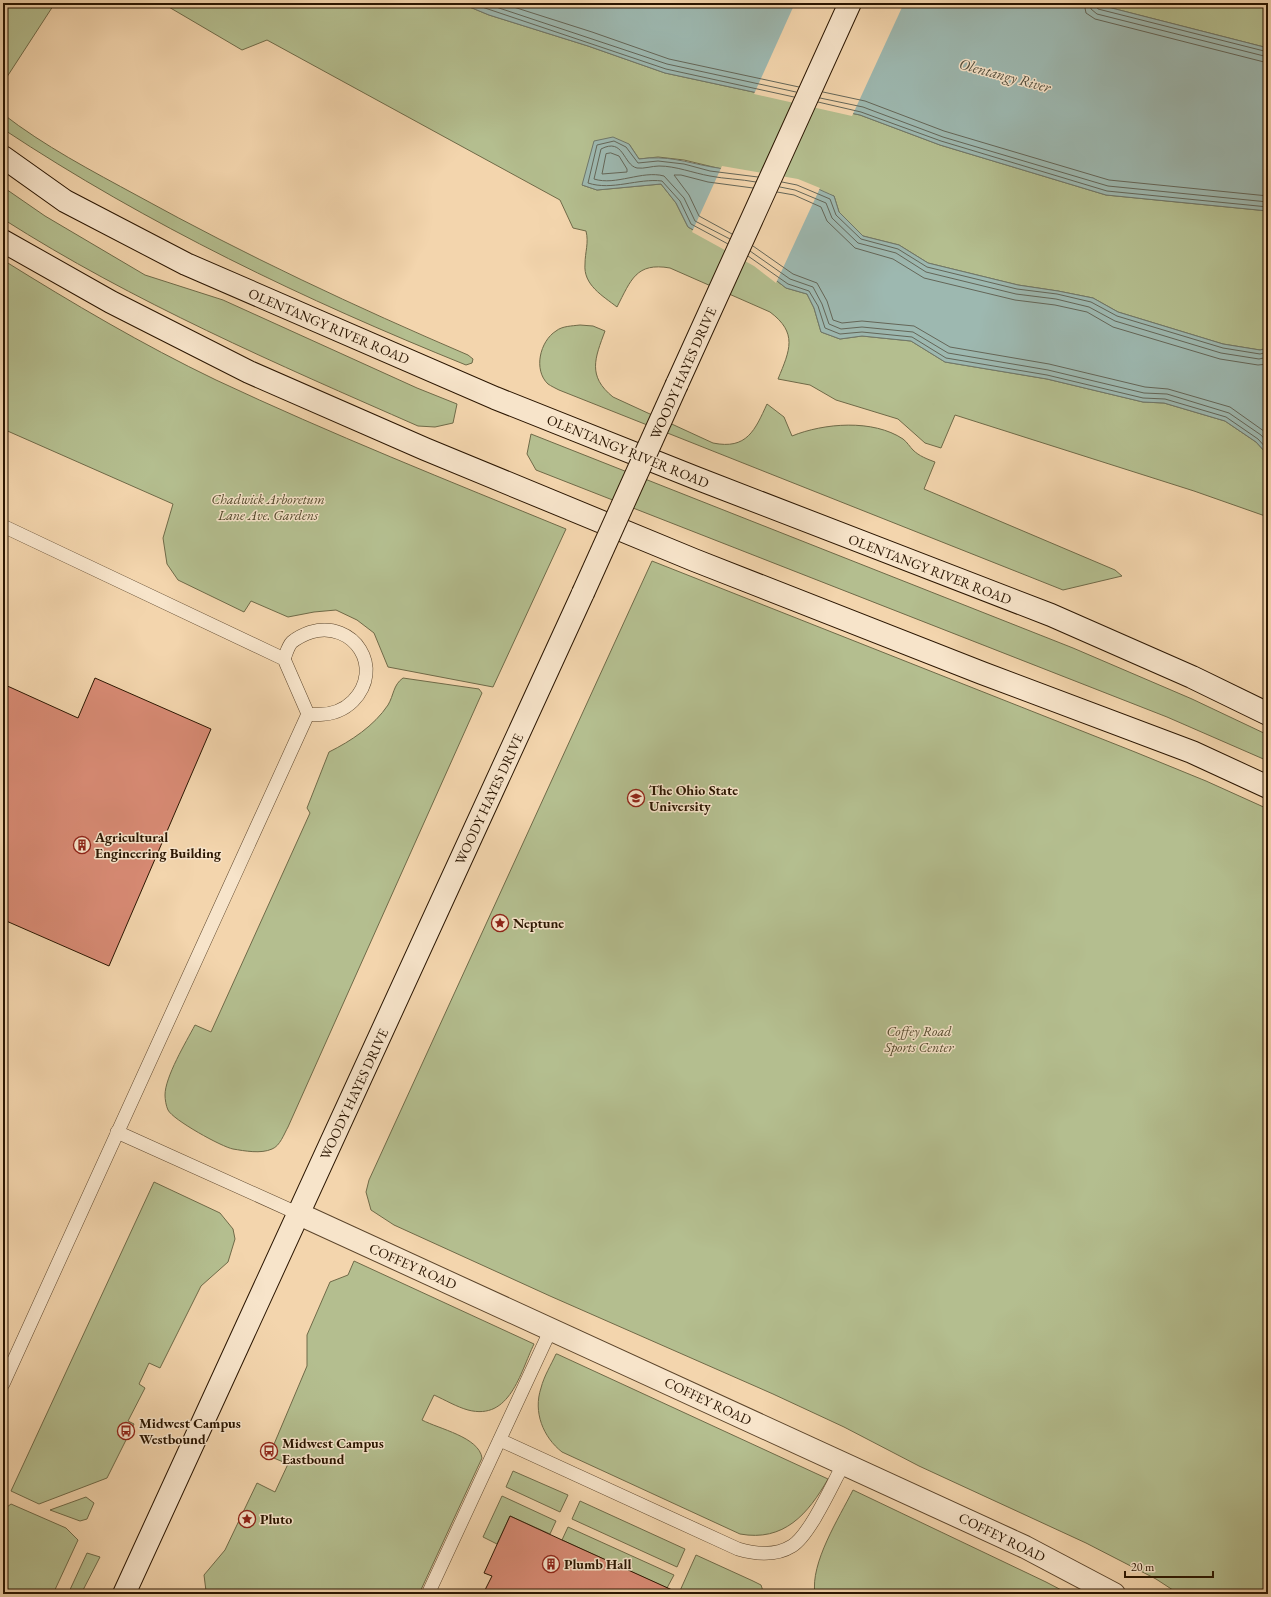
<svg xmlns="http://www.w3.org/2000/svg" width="1271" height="1597" font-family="'EB Garamond',serif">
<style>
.green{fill:#b4be8f;stroke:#6f6a48}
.water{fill:#9db8b0;stroke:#6f776a}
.pier{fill:#f3d5ad}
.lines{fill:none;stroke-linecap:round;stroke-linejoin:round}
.shore{stroke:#646658;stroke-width:1}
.building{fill:#d98b75;stroke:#2a1500}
.lane-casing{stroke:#5c452b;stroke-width:14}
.street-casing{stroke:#5c452b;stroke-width:24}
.secondary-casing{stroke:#2a1500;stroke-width:24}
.lane{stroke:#f7e4ca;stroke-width:13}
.street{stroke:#f7e4ca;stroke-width:22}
.secondary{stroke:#f7e4ca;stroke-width:22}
.secondary-bridge-casing{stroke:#2a1500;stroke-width:24;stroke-linecap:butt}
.secondary-bridge{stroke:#f7e4ca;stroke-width:22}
.labels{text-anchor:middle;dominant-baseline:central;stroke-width:3;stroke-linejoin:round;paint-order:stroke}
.street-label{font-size:14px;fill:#2a1500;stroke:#f7e4ca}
.park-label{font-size:14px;font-style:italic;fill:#53482b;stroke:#f7e4ca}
.poi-label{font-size:14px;font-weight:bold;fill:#2a1500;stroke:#f7e4ca;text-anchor:start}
.water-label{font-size:15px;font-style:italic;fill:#524e3e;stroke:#f7e4ca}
</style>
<rect width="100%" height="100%" fill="#f3d5ad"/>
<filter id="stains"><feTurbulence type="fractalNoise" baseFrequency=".005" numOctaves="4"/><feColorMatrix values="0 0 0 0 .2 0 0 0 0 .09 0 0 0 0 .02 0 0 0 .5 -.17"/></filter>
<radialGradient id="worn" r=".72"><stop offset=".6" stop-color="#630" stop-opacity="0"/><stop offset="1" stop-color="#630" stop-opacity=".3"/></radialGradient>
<g class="green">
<polygon points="3,3 55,3 3,83"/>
<path d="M 162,3 L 460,3 L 489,15 L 588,46 L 665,73 L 860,115 L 940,145 L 1106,195 L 1268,211 L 1268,348 L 1260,350 L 1223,344 L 1118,312 L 1093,298 L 1058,291 L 1018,285 L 928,263 L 899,245 L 863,236 L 839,212 L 834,196 L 684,160 L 658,157 L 639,159 L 629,144 L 582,185 L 597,190 L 661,184 L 676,203 L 688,227 L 755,264 L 786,288 L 807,294 L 814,308 L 821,332 L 840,339 L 862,336 L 911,341 L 945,362 L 1047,379 L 1143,402 L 1164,403 L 1225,421 L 1256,442 L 1268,455 L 1268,517 L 1194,491 L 955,415 L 941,448 L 925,443 L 898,419 L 836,400 L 810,385 L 778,379 C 790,350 798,333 770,312 L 670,268 C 636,262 631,280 617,307 C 603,296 583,285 585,264 C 585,252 589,243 586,231 L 573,228 L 560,200 L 267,40 L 242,50 Z"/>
<polygon points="1092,3 1268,3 1268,48"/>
<path d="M 3,114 C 44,146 92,171 138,196 C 245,255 356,307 468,355 L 473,359 L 472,363 L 466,365 C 305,300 148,225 3,129 Z"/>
<path d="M 3,187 L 45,216 L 145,275 L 223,300 L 417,388 L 457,404 L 453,423 L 435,427 L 418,426 C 277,364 133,302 3,219 Z"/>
<path d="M 3,260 C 72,303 143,345 216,380 C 331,434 449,481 566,529 L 493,687 L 388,667 L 374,633 L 357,620 L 336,610 L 314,612 L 288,617 L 251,601 L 244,612 L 178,580 L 167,564 L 163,538 L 173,504 L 3,429 Z"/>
<path d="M 580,325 L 593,326 L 605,331 C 595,358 587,376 613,397 L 713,443 C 747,450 755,430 767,404 L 784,417 L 792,436 C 824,423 873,419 903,439 C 907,442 910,447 913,450 C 919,456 927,459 935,462 L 924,489 L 1115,570 L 1122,576 L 1063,590 L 559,390 C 555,388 551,386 548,384 C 533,370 540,341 556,331 C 562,326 572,326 580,325 Z"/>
<polygon points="531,434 1073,648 1192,699 1268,735 1268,761 1167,717 536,470 527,454"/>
<polygon points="652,561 1135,752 1206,781 1268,809 1268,1594 1179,1594 1156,1579 1086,1543 919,1466 844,1427 773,1394 550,1296 394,1225 371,1210 366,1192 369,1180"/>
<path d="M 403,678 L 479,689 L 482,693 L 288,1127 C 284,1134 280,1146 272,1149 C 261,1154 245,1151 233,1149 C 222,1147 173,1120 168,1110 C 166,1106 165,1099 165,1095 C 165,1077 186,1042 195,1025 L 211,1032 L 310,813 L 307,808 L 329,752 C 351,741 374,726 388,705 C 394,695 393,685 403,678 Z"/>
<polygon points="154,1182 220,1213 233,1229 235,1239 228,1262 201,1286 160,1368 149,1363 139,1384 145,1388 128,1421 134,1424 107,1478 39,1504 11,1491"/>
<path d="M 354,1261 L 534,1344 C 520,1373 510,1421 468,1410 C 457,1407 445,1400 434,1395 L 422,1420 C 439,1429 479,1437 482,1458 L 419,1594 L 213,1594 L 206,1591 L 204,1575 L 225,1550 L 257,1483 L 275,1492 L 288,1464 L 269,1456 L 307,1366 L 307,1335 L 330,1282 L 348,1275 Z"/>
<path d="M 556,1354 L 557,1354 L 828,1479 C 808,1514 784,1542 740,1534 L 562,1452 C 543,1437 533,1412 541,1388 C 544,1376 551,1365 556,1354 Z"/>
<polygon points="513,1471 568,1495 560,1512 506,1487"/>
<path d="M 853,1490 L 1046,1582 L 1069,1594 L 815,1594 C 810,1563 839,1518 853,1490 Z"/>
<polygon points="502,1496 556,1521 550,1534 510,1516 497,1544 483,1537"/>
<polygon points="86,1497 94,1503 87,1519 80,1521 50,1510"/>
<polygon points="580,1501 685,1549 677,1567 572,1519"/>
<polygon points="11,1504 66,1528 78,1540 53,1594 3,1594 3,1510"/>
<polygon points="568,1527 674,1575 667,1588 562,1540"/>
<polygon points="87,1553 100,1557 81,1594 68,1594"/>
<polygon points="696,1555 753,1581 761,1585 764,1594 679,1593"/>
</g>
<g class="water">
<polygon points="460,3 1092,3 1268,48 1268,211 1106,195 940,145 860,115 665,73 588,46 489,15"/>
<path d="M 613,137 L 629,144 L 639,159 C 668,155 684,162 712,167 C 740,172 769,173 797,181 C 809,184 822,191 834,196 L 839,212 L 863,236 L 899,245 L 928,263 L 1018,285 L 1058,291 L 1093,298 L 1118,312 L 1223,344 L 1260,350 L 1268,348 L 1268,455 L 1256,442 L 1225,421 L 1164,403 L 1143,402 L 1047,379 L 945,362 L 911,341 L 862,336 L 840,339 L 821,332 L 814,308 L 807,294 L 786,288 L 755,264 L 688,227 L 676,203 L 661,184 L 597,190 L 582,185 L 594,141 Z"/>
</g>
<g class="pier">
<polygon points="795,3 904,3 852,116 754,94"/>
<polygon points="722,166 798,179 820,188 776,283 754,266 692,232"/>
</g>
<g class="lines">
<g class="shore">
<polyline points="470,3 666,69 794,97"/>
<polyline points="484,3 667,64 796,92"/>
<polyline points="501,3 592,32 669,59 799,87"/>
<polyline points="1084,3 1086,13 1095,19 1268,63"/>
<polyline points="1090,3 1091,9 1097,14 1268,57"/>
<polyline points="1095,3 1098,9 1268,52"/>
<polyline points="823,92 865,101 944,131 1109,180 1268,196"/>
<polyline points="820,98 863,107 943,137 1108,186 1268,202"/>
<polyline points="818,102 861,112 941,141 1107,191 1268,207"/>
<polygon points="611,153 619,156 627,169 627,172 602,174 606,154"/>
<polyline points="782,182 797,185 830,199 836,215 861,239 898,249 927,267 1017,289 1057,294 1091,302 1117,316 1223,348 1260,354 1268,352"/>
<polyline points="780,187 795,190 826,203 832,218 858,243 896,253 926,272 1016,294 1056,299 1089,307 1115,321 1221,353 1259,359 1268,357"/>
<polyline points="777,192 794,195 821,207 827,221 855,248 893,259 924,278 1015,300 1055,305 1087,312 1113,327 1220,359 1258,365 1268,364"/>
<polyline points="732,234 699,216 689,195 674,175 681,175 708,182 753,188"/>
<path d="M 730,239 L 695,221 L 684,198 L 664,176 C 642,170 616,186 594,179 L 601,149 C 624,137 623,165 637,168 C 644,169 652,166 659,166 C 676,166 693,173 710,176 C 725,179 740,179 756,182"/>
<path d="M 728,244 L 691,224 L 680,201 L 662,181 C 638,178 612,191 588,183 L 597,145 L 614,141 L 626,147 L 638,163 L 658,161 L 684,164 L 710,171 L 758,177"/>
<polyline points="753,246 793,274 817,283 827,301 833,320 842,323 862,321 914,326 950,347 1049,364 1145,387 1168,389 1230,407 1268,434"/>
<polyline points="750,251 790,279 813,287 822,304 829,324 841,329 862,327 913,332 948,353 1048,370 1144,393 1167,394 1229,413 1261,435 1268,443"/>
<polyline points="748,256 788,284 809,291 818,306 825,328 840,334 862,332 912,337 946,358 1047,375 1143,398 1165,399 1226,417 1258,439 1268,450"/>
</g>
</g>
<g class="building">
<polygon points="95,678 211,729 109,966 4,920 3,923 3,684 78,718"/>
<polygon points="510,1516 562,1540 681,1594 483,1594 492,1576 484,1573"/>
</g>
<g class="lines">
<g class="lane-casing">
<g id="lane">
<polyline points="3,526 284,659 308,714 3,1384"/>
<path d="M 284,659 C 286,654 288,646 292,642 C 297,638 305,634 311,632 C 354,620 385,668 353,701 C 340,714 324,716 308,714"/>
<polyline points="117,1132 299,1214"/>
<path d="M 500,1440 L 738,1549 C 755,1554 776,1556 792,1546 C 810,1535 833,1483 844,1463"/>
<polyline points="428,1594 551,1329"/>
</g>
</g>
<g class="street-casing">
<polyline id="street" points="299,1214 1025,1547 1114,1594"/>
</g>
<g class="secondary-casing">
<g id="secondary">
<polyline points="3,157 65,201 186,264 495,398 696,478 1051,615 1192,677 1268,714"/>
<polyline points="3,241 111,302 249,372 425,449 694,560 982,673 1192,752 1268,787"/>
<polyline points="677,384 850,3"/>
<polyline points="124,1594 583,593"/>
</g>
</g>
<use href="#lane" class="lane"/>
<use href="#street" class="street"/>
<use href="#secondary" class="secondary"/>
<g class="secondary-bridge-casing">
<polyline id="secondary-bridge" points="583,593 677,384"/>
</g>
<use href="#secondary-bridge" class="secondary-bridge"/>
</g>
<defs>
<g id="university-ring" transform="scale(0.9)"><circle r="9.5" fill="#f7e4ca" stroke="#8f2418" stroke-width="1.5"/><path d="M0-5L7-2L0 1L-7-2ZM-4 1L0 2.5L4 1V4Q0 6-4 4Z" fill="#8f2418"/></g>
<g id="building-ring" transform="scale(0.9)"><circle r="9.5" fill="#f7e4ca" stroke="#8f2418" stroke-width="1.5"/><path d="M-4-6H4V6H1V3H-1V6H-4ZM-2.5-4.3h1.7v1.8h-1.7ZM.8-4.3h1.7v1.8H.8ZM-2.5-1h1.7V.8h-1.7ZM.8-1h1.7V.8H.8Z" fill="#8f2418"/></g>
<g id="sight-ring" transform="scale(0.9)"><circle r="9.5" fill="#f7e4ca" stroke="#8f2418" stroke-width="1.5"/><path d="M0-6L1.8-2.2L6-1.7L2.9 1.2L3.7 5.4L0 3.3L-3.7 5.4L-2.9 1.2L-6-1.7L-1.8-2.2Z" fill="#8f2418"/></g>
<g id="bus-ring" transform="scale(0.9)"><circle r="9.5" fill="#f7e4ca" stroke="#8f2418" stroke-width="1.5"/><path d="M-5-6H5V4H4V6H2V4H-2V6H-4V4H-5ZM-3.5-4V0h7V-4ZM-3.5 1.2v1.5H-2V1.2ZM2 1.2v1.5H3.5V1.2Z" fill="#8f2418"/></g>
</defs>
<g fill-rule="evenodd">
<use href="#university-ring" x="636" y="798"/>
<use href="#building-ring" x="82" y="845"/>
<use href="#sight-ring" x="500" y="923"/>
<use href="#bus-ring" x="126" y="1431"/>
<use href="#bus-ring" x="269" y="1451"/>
<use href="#sight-ring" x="247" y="1519"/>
<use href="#building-ring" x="551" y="1564"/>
</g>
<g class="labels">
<g class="street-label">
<text transform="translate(329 326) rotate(23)">OLENTANGY RIVER ROAD</text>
<text transform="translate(683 373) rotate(-66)">WOODY HAYES DRIVE</text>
<text transform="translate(628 451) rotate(22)">OLENTANGY RIVER ROAD</text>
<text transform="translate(930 569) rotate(21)">OLENTANGY RIVER ROAD</text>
<text transform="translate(489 799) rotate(-65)">WOODY HAYES DRIVE</text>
<text transform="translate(354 1094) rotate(-65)">WOODY HAYES DRIVE</text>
<text transform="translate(413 1266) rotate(24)">COFFEY ROAD</text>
<text transform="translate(708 1401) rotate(25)">COFFEY ROAD</text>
<text transform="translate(1002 1537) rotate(26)">COFFEY ROAD</text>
</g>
<g class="park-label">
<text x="268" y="499">Chadwick Arboretum<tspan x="268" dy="16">Lane Ave. Gardens</tspan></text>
<text x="919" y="1031">Coffey Road<tspan x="919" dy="16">Sports Center</tspan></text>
</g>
<g class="poi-label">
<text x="649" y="790">The Ohio State<tspan x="649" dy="16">University</tspan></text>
<text x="95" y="837">Agricultural<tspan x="95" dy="16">Engineering Building</tspan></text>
<text x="513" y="923">Neptune</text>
<text x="139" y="1423">Midwest Campus<tspan x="139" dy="16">Westbound</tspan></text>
<text x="282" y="1443">Midwest Campus<tspan x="282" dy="16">Eastbound</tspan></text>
<text x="260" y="1519">Pluto</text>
<text x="564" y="1564">Plumb Hall</text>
</g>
<g class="water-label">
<text transform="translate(1005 75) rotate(15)">Olentangy River</text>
</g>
</g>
<rect width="1271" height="1597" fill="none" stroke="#f3d5ad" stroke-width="16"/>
<rect x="4" y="4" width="1263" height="1589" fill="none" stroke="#2a1500" stroke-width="2"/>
<rect x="8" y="8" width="1255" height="1581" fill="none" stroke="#2a1500"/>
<path d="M1125 1571v6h88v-6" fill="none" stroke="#2a1500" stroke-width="2"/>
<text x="1131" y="1571" font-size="12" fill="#2a1500" stroke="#f7e4ca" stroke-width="3" paint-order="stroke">20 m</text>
<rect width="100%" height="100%" filter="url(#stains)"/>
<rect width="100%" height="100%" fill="url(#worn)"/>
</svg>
